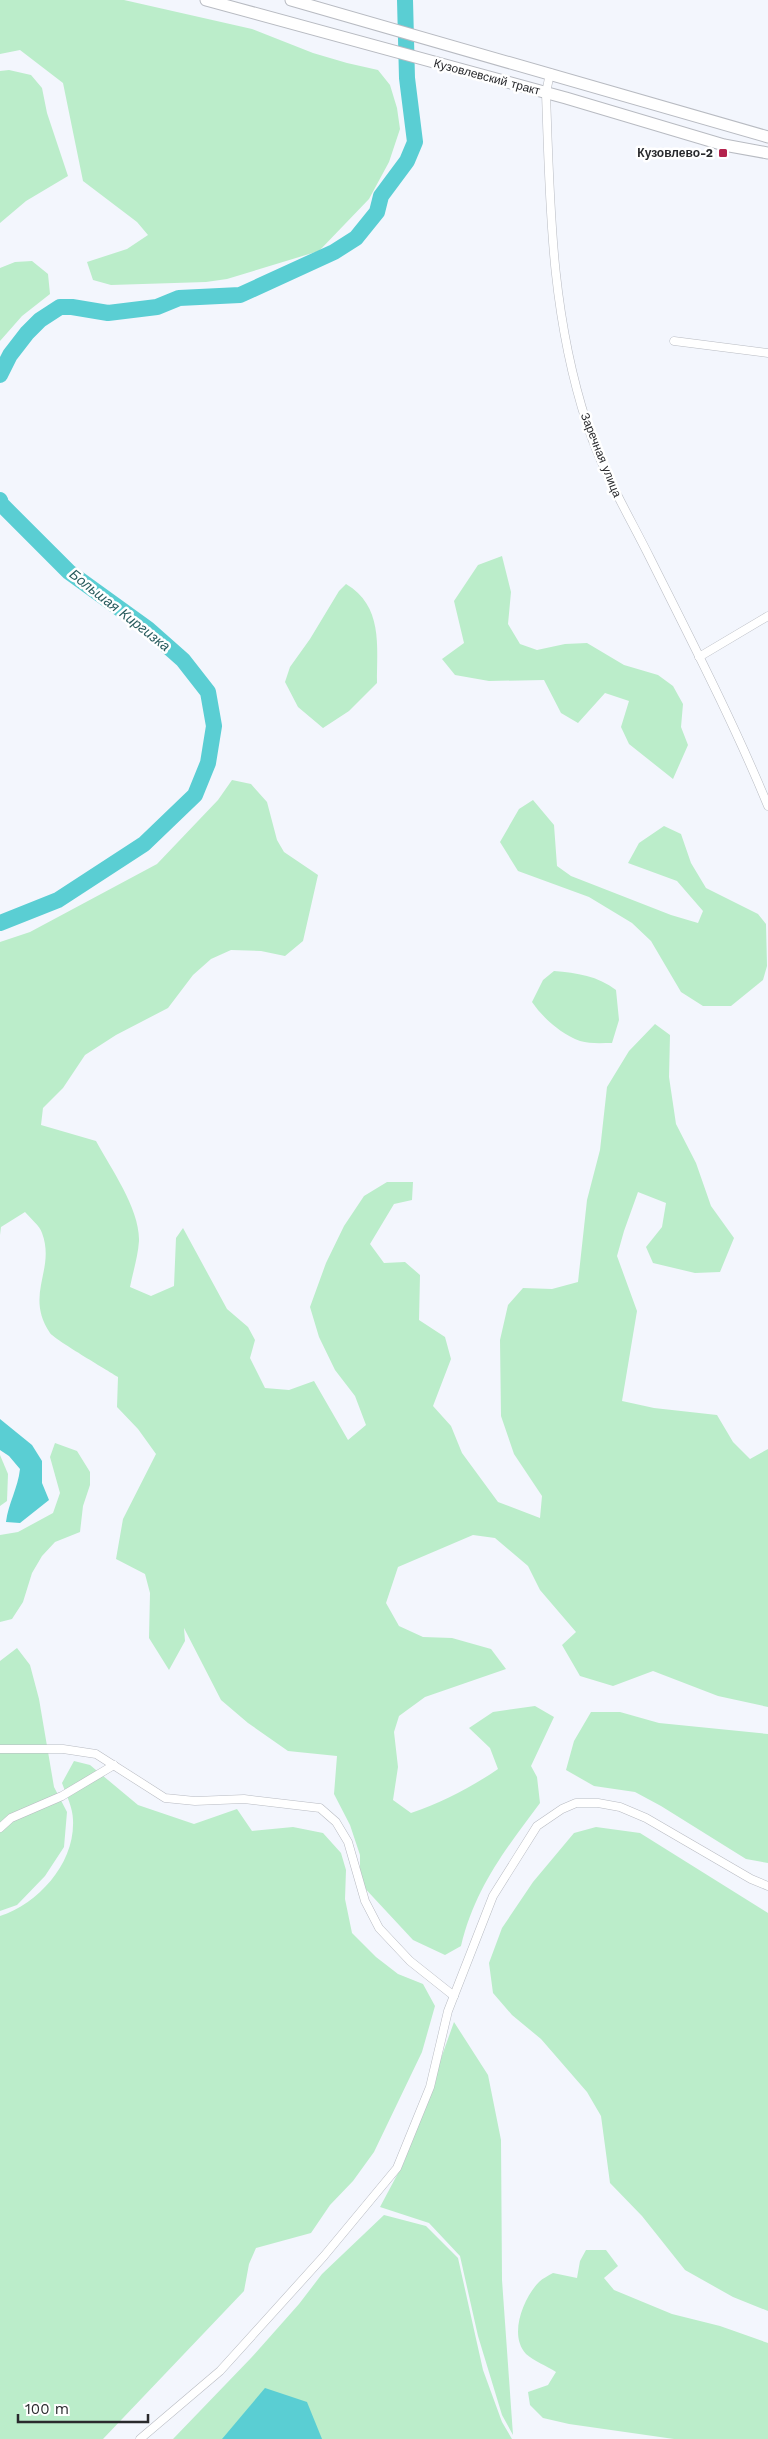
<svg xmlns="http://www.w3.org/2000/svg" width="768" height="2439" font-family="'Work Sans',sans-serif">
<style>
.green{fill:#bbedca}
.water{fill:#5aced3}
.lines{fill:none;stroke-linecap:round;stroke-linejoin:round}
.river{stroke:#5aced3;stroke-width:16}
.street-casing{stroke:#b8bbc2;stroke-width:9}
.secondary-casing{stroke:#b8bbc2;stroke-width:13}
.street{stroke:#fff;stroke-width:8}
.secondary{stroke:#fff;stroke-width:11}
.poi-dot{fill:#b3224d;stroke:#fff;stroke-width:2}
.labels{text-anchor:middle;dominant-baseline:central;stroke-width:5;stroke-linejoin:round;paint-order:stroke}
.street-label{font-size:12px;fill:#292a2d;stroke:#fff}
.poi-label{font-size:12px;font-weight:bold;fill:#292a2d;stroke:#fff;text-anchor:end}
.water-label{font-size:14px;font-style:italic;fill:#275a5c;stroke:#fff}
</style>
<rect width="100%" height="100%" fill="#f3f6fd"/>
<g class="green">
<polygon points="0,0 124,0 252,29 313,53 347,63 378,70 390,85 397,108 400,129 389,162 369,199 319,251 227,279 206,282 111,285 93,280 87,262 127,249 148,235 137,222 83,181 63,83 20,50 0,54"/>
<polygon points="9,70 31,75 42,88 47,113 68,176 26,201 0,223 0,71"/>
<polygon points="15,262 32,261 48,274 50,294 22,316 0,341 0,268"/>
<polygon points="502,556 511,592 508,624 520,644 537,650 565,644 587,643 624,665 658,675 673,686 683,704 681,727 688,745 673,779 629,744 621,727 629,701 605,693 578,723 561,713 544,680 489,681 455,675 442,659 464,643 454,601 478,565"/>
<path d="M 346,584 C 383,606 377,645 377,683 L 349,711 L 323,728 L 298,707 L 285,682 L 290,667 L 310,639 L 339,591 Z"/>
<path d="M 232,780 L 251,784 L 267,802 L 277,840 L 284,852 L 318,875 L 303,941 L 285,956 L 261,951 L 231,950 L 211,959 L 193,975 L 168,1008 L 116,1035 L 85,1055 L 63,1088 L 43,1108 L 41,1125 L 96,1141 C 111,1169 140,1209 139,1241 C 138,1256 133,1272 130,1287 L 151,1296 L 174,1286 L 176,1238 L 183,1228 L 227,1309 L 248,1327 L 255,1340 L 250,1358 L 265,1388 L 289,1390 L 314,1381 L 348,1440 L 366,1425 L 355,1396 L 335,1370 L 319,1337 L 310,1307 L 326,1263 L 344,1226 L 364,1196 L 387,1182 L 413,1182 L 412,1200 L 394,1204 L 370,1244 L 384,1263 L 405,1262 L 420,1275 L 419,1320 L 445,1337 L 451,1359 L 433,1406 L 451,1426 L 462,1453 L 498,1502 L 540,1518 L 542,1496 L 514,1454 L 501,1416 L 500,1340 L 508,1305 L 523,1288 L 552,1289 L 578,1282 L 587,1200 L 600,1150 L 607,1087 L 629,1051 L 655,1024 L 670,1035 L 669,1077 L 676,1124 L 696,1163 L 711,1206 L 734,1238 L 720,1272 L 695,1273 L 653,1263 L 646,1247 L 662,1227 L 666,1203 L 638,1192 L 624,1231 L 617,1256 L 637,1311 L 622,1401 L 654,1408 L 717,1415 L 733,1442 L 750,1459 L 768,1449 L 768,1707 L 718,1696 L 653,1671 L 613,1686 L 580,1676 L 562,1645 L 576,1632 L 540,1590 L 528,1566 L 495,1538 L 473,1535 L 398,1567 L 386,1603 L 399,1626 L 423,1637 L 452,1638 L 491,1649 L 506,1669 L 425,1697 L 399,1716 L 394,1732 L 398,1767 L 393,1800 L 411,1813 C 443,1802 470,1788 498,1769 L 490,1748 L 469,1728 L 493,1712 L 535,1706 L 554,1717 L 531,1766 L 537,1777 L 540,1803 C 505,1850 475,1888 461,1946 L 445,1955 L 413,1940 L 360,1883 L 360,1855 L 350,1825 L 334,1794 L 337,1756 L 288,1751 L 248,1723 L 221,1700 L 184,1628 L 185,1641 L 169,1670 L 149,1638 L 150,1593 L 145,1574 L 116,1559 L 123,1519 L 156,1454 L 138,1429 L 117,1407 L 118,1377 C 107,1370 54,1339 50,1333 C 24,1294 56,1270 42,1233 C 40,1226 30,1218 25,1212 L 1,1227 L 0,1235 L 0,942 L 30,932 L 157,864 L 218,800 Z"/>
<polygon points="533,800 554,825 557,866 571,876 671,915 698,923 703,911 677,881 628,863 639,843 664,826 681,834 691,863 706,888 758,914 766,924 767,966 763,980 731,1006 703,1006 681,992 651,941 632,923 589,897 518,871 500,842 519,809"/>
<path d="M 554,971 C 577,973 598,976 616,990 L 619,1020 L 612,1043 C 602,1043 590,1044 580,1041 C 561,1034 543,1018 532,1002 L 543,980 Z"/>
<polygon points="55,1443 77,1451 90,1472 90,1485 83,1506 80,1532 55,1542 42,1556 32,1573 23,1602 12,1619 0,1622 0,1535 18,1532 53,1513 60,1493 50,1457"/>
<polygon points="0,1455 8,1474 7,1501 0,1506"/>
<polygon points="17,1648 30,1665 39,1699 54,1787 67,1812 64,1847 45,1876 17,1905 0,1911 0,1661"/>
<polygon points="591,1712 620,1712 659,1723 768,1734 768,1863 746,1859 661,1806 635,1792 594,1786 566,1770 574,1741"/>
<path d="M 74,1761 L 90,1765 L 138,1805 L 194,1824 L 237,1809 L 252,1831 L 293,1827 L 323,1833 L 341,1853 L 346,1870 L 345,1899 L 352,1933 L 376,1957 L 398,1974 L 423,1984 L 435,2006 L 422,2052 L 374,2152 L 353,2181 L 330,2205 L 311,2233 L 256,2248 L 249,2264 L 244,2291 L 103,2439 L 0,2439 L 0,1916 C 39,1903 75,1863 73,1820 C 73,1808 66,1794 62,1783 Z"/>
<polygon points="596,1827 640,1833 768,1913 768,2311 733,2297 685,2270 642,2216 610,2183 601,2116 587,2092 541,2039 512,2015 493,1993 489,1963 502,1928 533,1882 574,1833"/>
<polygon points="454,2022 488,2075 501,2140 502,2280 513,2435 502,2415 478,2336 460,2256 429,2223 380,2207 404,2162"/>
<polygon points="384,2215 426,2226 458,2258 483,2370 502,2422 512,2439 173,2439 251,2358 299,2304 322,2274"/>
<path d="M 586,2250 L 606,2250 L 618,2266 L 604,2278 L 614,2290 L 672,2314 L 720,2326 L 768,2343 L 768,2439 L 674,2439 L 569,2424 L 543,2418 L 530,2405 L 528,2392 L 548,2385 L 556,2372 C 547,2366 534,2361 526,2354 C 508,2335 524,2297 539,2282 C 543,2278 548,2276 553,2273 L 577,2278 L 580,2261 Z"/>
</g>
<g class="water">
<path d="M 0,1419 L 32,1445 L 42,1461 L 42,1483 L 49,1500 L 20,1523 L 6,1522 C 8,1504 18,1488 20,1469 L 9,1456 L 0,1450 Z"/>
<polygon points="265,2388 307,2402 322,2439 222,2439"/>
</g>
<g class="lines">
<g class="river">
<polyline points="0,375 10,355 27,333 40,320 60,307 72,307 108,313 157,307 179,298 240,295 334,252 356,238 377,212 381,196 407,161 415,142 407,78 405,0"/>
<polyline points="0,500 1,504 69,572 148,629 183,660 208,692 214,726 208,763 195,795 144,844 58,900 0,923"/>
</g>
<g class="street-casing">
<g id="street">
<path d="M 550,73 L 546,93 C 550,207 551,314 587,424 C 602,471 628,514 650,558 C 691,640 733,721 768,806"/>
<polyline points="674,341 768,353"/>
<polyline points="699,657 768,616"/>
<polyline points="0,1749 63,1749 96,1754 165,1798 195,1801 244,1799 320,1808 336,1822 348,1842 365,1901 379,1928 410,1961 454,1996"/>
<polyline points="0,1828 11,1818 62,1796 114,1765"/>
<polyline points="140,2439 220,2371 324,2256 397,2168 430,2087 448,2011 493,1896 537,1826 562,1809 576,1803 598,1803 620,1807 646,1818 751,1879 768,1886"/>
</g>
</g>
<g class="secondary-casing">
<g id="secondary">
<polyline points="206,0 566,98 724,145 768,153"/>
<polyline points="291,0 768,137"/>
</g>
</g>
<use href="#street" class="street"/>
<use href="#secondary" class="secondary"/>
</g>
<rect class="poi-dot" x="718" y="148" width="10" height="10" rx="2.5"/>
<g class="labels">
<g class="street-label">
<text transform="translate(487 77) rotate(15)">Кузовлевский тракт</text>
<text transform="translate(601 455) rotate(68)">Заречная улица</text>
</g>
<g class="poi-label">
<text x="713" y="153">Кузовлево-2</text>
</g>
<g class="water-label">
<text transform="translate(120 610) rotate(38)">Большая Киргизка</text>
</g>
</g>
<path d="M18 2414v8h130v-8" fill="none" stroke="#292a2d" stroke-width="2.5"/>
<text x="25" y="2414" font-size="15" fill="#292a2d" stroke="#ffffff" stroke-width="4" paint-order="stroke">100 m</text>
</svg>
